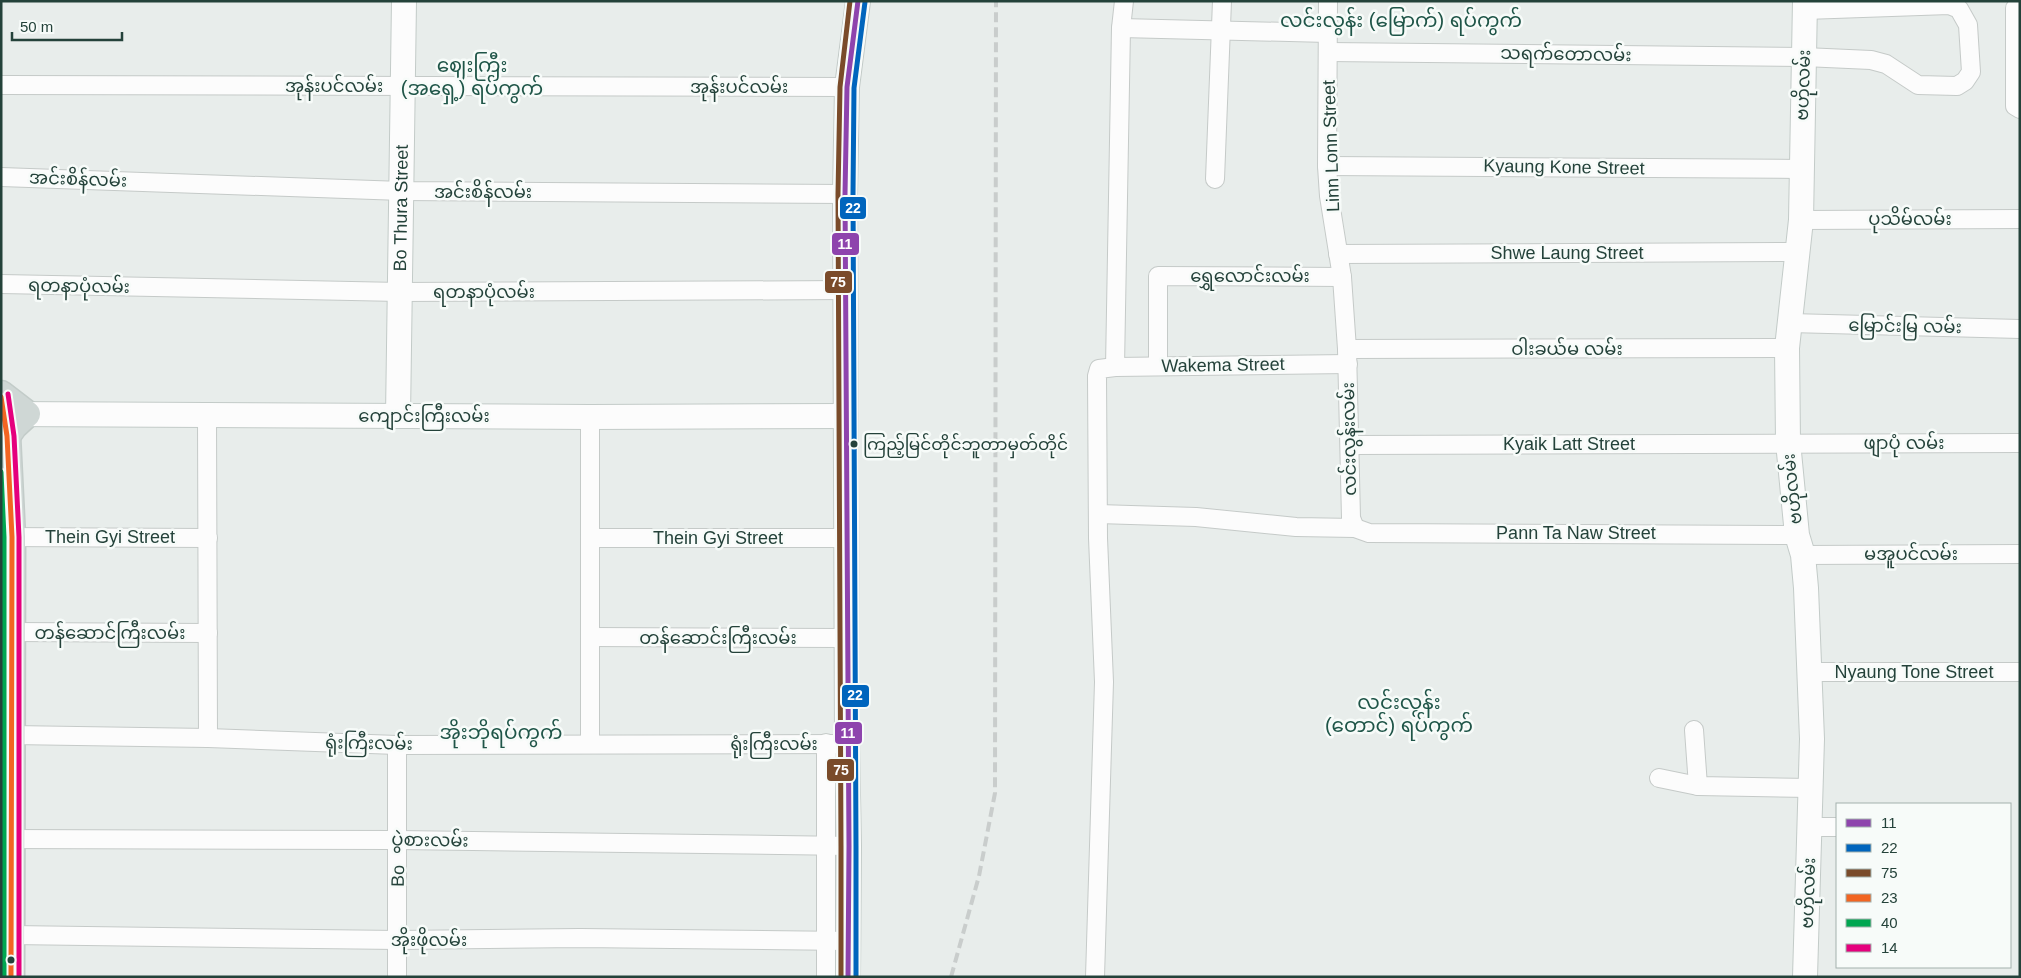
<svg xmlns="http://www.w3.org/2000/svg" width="2021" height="978" font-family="Helvetica,'Noto Sans Myanmar',sans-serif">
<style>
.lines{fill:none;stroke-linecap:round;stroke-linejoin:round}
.street-casing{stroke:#c5cac8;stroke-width:20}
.secondary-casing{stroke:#c3cbc8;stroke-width:26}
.primary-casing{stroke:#c3ccc9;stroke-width:29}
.street{stroke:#fcfcfc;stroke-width:18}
.secondary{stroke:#fcfcfc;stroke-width:24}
.primary{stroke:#cfd7d5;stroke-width:26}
.rail{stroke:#c9cdcc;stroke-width:4;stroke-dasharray:10 5;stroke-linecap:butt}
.bus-1-casing{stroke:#f7fbf9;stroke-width:9}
.bus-2-casing{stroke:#f7fbf9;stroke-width:9}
.bus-3-casing{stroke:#f7fbf9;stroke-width:9}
.bus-4-casing{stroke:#f7fbf9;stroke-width:9}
.bus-5-casing{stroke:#f7fbf9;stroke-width:9}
.bus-6-casing{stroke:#f7fbf9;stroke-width:9}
.bus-1{stroke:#8e44ad;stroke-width:5}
.bus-2{stroke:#0065bd;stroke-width:5}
.bus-3{stroke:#7a4b2a;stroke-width:5}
.bus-4{stroke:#f26522;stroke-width:5}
.bus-5{stroke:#00a651;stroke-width:5}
.bus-6{stroke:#e5007d;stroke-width:5}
.bus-dot{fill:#24423a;stroke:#f7fbf9;stroke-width:2}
.labels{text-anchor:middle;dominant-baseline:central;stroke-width:5;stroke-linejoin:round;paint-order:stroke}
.bus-label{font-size:17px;fill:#24423a;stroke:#f7fbf9;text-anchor:start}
.street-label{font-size:18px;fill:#24423a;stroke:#f7fbf9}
.quarter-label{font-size:20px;fill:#1f5548;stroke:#f7fbf9}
.line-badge{stroke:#f7fbf9;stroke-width:2}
.badge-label{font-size:14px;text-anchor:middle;font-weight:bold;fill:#fff}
</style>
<rect width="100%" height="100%" fill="#e8edeb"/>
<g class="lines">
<g class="street-casing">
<g id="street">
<polyline points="1328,1 1327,166 1329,196 1342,277 1347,349 1351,518 1355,528"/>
<polyline points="2020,8 2015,8 2015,106 2020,109"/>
<polyline points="1121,28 1328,33"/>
<polyline points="1328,52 1804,57 1871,60 1886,64 1918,85 1957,86 1965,81 1971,72 1968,25 1959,9 1949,5 1805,10"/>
<polyline points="1,85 847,87"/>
<polyline points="1327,166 1801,169"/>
<polyline points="1,177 402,191 845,194"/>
<polyline points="1215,179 1222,1"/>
<polyline points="1801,220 2020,219"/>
<polyline points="1338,254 1796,252"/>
<polyline points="1,284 400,292 846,290"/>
<polyline points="1790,323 2020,329"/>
<polyline points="1347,349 1787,348"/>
<polyline points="1158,366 1158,276 1342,277"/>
<polyline points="1115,367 1121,28 1124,1"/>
<polyline points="207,416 208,738"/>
<polyline points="590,417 590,744"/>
<polyline points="1350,445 2020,443"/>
<polyline points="1098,514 1196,517 1296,527 1355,528 1369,533 1797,535"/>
<polyline points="1,537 208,538"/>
<polyline points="590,538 846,538"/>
<polyline points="1803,555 2020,554"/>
<polyline points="12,632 208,633"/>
<polyline points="590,637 846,638"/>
<polyline points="1808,672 2020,672"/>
<polyline points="1694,730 1698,786"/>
<polyline points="12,735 208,738 397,745 847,744"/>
<polyline points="397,745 397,977"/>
<polyline points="1659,778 1698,786 1810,788"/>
<polyline points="1810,827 1837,827"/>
<polyline points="2,839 398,840 849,846"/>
<polyline points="11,935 397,940 580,938 848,941"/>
<polyline points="826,977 826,743"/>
<polyline points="1095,977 1104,682 1098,538 1097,376 1099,369 1115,367 1348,364"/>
</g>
</g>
<g class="secondary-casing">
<g id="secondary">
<polyline points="8,414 590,417 846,416"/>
<path id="s1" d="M 398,416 L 404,1"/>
<polyline points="848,977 849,846 847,744 845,194 847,87 858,1"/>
<polyline points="1805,977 1812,739 1806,588 1803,555 1797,535 1788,442 1787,348 1801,220 1805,1"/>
</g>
</g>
<g class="primary-casing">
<g id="primary">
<polyline points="1,394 27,414 14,426 7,436"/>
<polyline points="1,395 7,436 12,537 11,977"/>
</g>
</g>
<use href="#street" class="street"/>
<use href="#secondary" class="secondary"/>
<use href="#primary" class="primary"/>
<polyline class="rail" points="951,977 979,876 995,793 996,1"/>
<g class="bus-1-casing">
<polyline id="bus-1" points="848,977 849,846 845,194 847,87 858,1"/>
</g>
<g class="bus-2-casing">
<polyline id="bus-2" points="856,977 856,846 853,194 854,88 865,2"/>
</g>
<g class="bus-3-casing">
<polyline id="bus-3" points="841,977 841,846 838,194 840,87 850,1"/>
</g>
<g class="bus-4-casing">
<polyline id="bus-4" points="1,397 7,436 12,537 11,977"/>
</g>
<g class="bus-5-casing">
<polyline id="bus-5" points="1,472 4,537 4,977"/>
</g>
<g class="bus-6-casing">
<polyline id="bus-6" points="8,394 14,436 19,537 19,977"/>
</g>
<use href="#bus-1" class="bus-1"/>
<use href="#bus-2" class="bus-2"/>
<use href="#bus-3" class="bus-3"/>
<use href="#bus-4" class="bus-4"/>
<use href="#bus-5" class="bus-5"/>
<use href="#bus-6" class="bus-6"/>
</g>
<g class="bus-dot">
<circle cx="854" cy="444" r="4.5"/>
<circle cx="11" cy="960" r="4.5"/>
</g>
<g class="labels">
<g class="bus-label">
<text x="863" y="444">ကြည့်မြင်တိုင်ဘူတာမှတ်တိုင်</text>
</g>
<g class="street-label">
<text transform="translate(1566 54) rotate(1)">သရက်တောလမ်း</text>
<text transform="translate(1803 85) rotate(-88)">ဗဟိုလမ်း</text>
<text x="334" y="86">အုန်းပင်လမ်း</text>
<text x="739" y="87">အုန်းပင်လမ်း</text>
<text transform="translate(1331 146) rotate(-92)">Linn Lonn Street</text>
<text transform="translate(1564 167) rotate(1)">Kyaung Kone Street</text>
<text transform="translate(78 179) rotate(2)">အင်းစိန်လမ်း</text>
<text x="483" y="192">အင်းစိန်လမ်း</text>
<text stroke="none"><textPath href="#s1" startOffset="208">Bo Thura Street</textPath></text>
<text x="1910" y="219">ပုသိမ်လမ်း</text>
<text x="1567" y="253">Shwe Laung Street</text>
<text x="1250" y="276">ရွှေလောင်းလမ်း</text>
<text transform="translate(79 286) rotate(1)">ရတနာပုံလမ်း</text>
<text x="484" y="292">ရတနာပုံလမ်း</text>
<text transform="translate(1905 326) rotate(1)">မြောင်းမြ လမ်း</text>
<text x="1567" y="349">ဝါးခယ်မ လမ်း</text>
<text transform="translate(1223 365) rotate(-1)">Wakema Street</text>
<text x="424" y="416">ကျောင်းကြီးလမ်း</text>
<text transform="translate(1349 439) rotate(-91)">လင်းလွန်းလမ်း</text>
<text x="1904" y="443">ဖျာပုံ လမ်း</text>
<text x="1569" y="444">Kyaik Latt Street</text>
<text transform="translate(1792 489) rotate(-96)">ဗဟိုလမ်း</text>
<text x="1576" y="533">Pann Ta Naw Street</text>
<text x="110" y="537">Thein Gyi Street</text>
<text x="718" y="538">Thein Gyi Street</text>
<text x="1911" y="554">မအူပင်လမ်း</text>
<text x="110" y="633">တန်ဆောင်ကြီးလမ်း</text>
<text x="718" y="638">တန်ဆောင်းကြီးလမ်း</text>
<text x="1914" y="672">Nyaung Tone Street</text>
<text transform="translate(369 743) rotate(1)">ရုံးကြီးလမ်း</text>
<text x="774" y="744">ရုံးကြီးလမ်း</text>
<text transform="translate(430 840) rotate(1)">ပွဲစားလမ်း</text>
<text transform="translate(398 876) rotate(-89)">Bo</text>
<text transform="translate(1808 893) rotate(-88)">ဗဟိုလမ်း</text>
<text x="429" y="940">အိုးဖိုလမ်း</text>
</g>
<g class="quarter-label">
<text x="1401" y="20">လင်းလွန်း (မြောက်) ရပ်ကွက်</text>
<text x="472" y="65">ဈေးကြီး<tspan x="472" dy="23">(အရှေ့) ရပ်ကွက်</tspan></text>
<text x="1399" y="702">လင်းလွန်း<tspan x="1399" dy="23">(တောင်) ရပ်ကွက်</tspan></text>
<text x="501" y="732">အိုးဘိုရပ်ကွက်</text>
</g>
</g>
<g class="line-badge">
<rect x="839" y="196" width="28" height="24" rx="5" fill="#0065bd"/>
<rect x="831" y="232" width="29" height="24" rx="5" fill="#8e44ad"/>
<rect x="824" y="270" width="29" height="24" rx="5" fill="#7a4b2a"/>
<rect x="841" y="684" width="29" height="24" rx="5" fill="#0065bd"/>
<rect x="834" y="721" width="29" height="24" rx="5" fill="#8e44ad"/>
<rect x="826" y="758" width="29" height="24" rx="5" fill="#7a4b2a"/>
</g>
<g class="badge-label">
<text x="853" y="213">22</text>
<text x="845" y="249">11</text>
<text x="838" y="287">75</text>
<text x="855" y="700">22</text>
<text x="848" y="738">11</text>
<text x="841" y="775">75</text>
</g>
<rect width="2021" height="978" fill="none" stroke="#24423a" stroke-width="5"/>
<rect x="1836" y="803" width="175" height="165" fill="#f7fbf9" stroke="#a3b1ad"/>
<rect x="1846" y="819" width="25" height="8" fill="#8e44ad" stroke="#a3b1ad"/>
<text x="1881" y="828" font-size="15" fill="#24423a">11</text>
<rect x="1846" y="844" width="25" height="8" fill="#0065bd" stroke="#a3b1ad"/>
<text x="1881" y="853" font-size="15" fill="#24423a">22</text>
<rect x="1846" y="869" width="25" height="8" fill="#7a4b2a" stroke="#a3b1ad"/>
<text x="1881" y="878" font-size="15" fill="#24423a">75</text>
<rect x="1846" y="894" width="25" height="8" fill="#f26522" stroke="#a3b1ad"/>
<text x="1881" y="903" font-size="15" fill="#24423a">23</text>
<rect x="1846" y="919" width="25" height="8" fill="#00a651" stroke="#a3b1ad"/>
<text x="1881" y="928" font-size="15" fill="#24423a">40</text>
<rect x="1846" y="944" width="25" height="8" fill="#e5007d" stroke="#a3b1ad"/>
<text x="1881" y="953" font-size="15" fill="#24423a">14</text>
<path d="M12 32v8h110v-8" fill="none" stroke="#24423a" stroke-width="2.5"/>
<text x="20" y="32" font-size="15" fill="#24423a" stroke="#f7fbf9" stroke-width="4" paint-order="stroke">50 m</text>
</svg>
